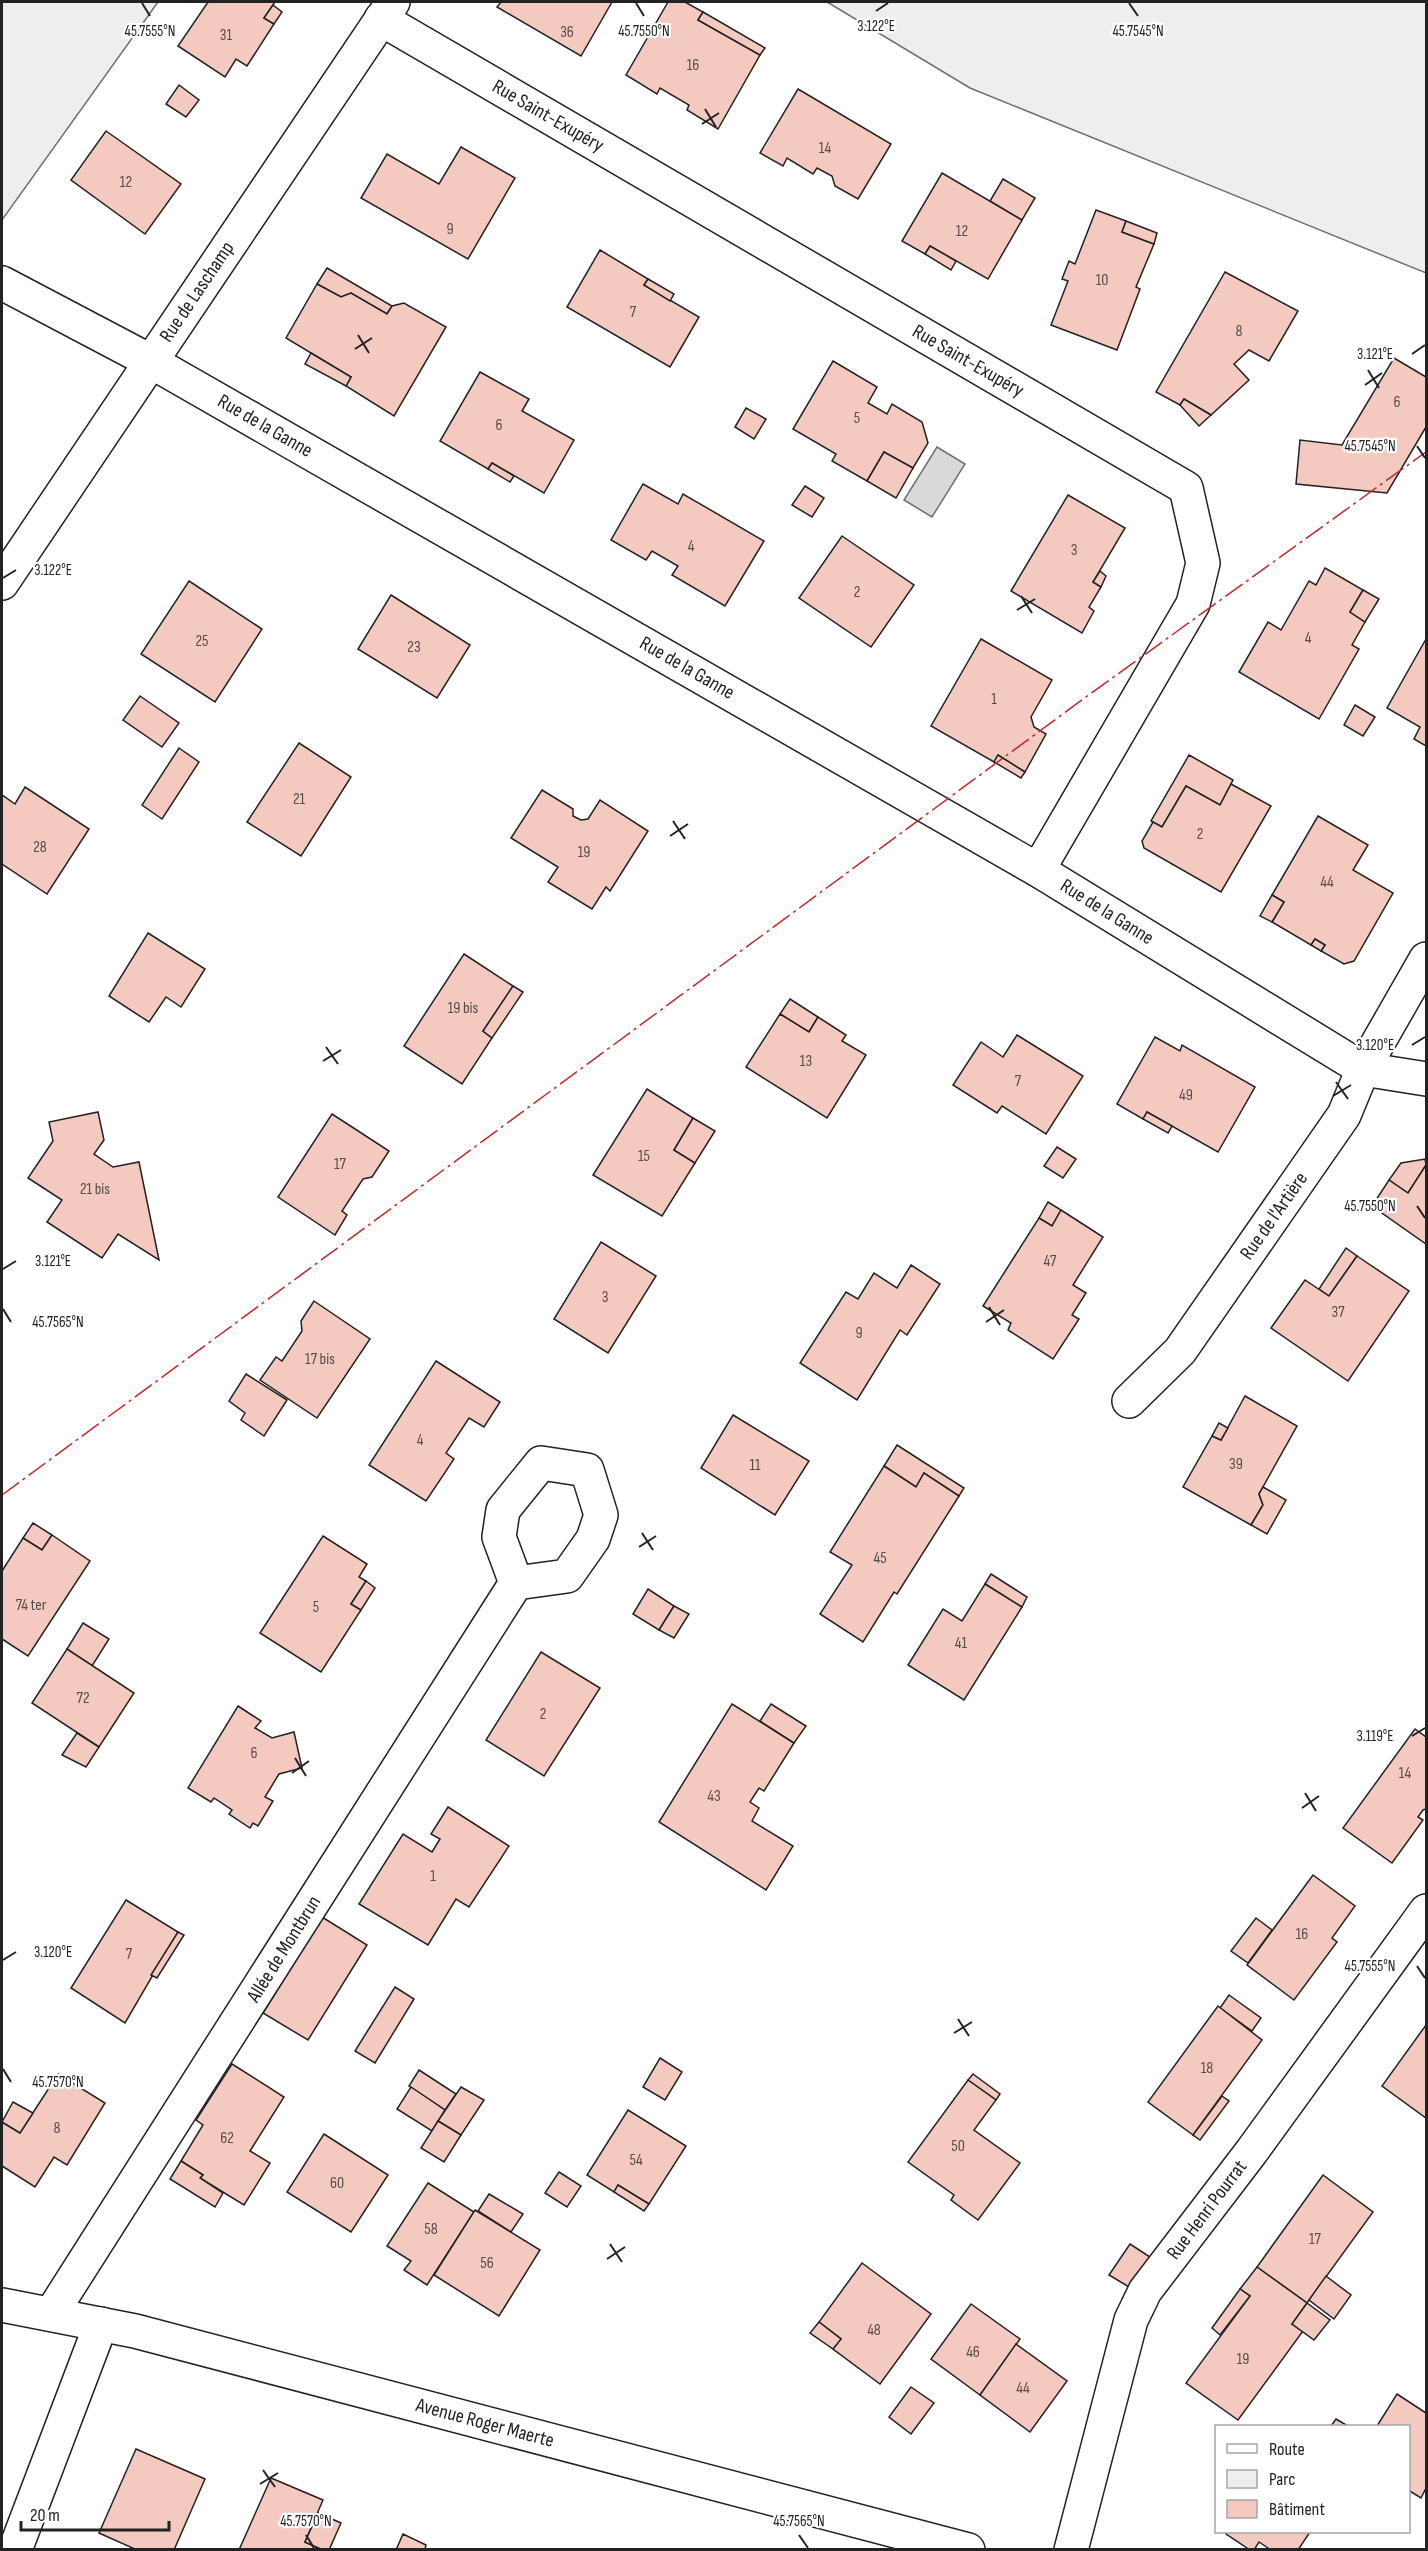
<svg xmlns="http://www.w3.org/2000/svg" width="1428" height="2551" font-family="'Sofia Sans Condensed',sans-serif">
<style>
.green{fill:#eee;stroke:#6f6f6f;stroke-width:1.5}
.water{fill:#d9d9d9;stroke:#6f6f6f;stroke-width:1.5}
.building{fill:#f3c9c0;stroke:#222;stroke-width:1.5}
.lines{fill:none;stroke-linecap:round;stroke-linejoin:round}
.minor-casing{stroke:#222;stroke-width:36}
.major-casing{stroke:#222;stroke-width:36}
.minor{stroke:#fff;stroke-width:33}
.major{stroke:#fff;stroke-width:33}
.power{stroke:#c62828;stroke-width:1.5;stroke-dasharray:21 4.5 3 4.5;stroke-linecap:butt}
.ticks{fill:none;stroke:#222;stroke-width:2}
.labels{text-anchor:middle;dominant-baseline:central;stroke-width:4.5;stroke-linejoin:round;paint-order:stroke}
.number-label{font-size:16px;fill:#564c4a}
.street-label{font-size:20px;fill:#222;stroke:#fff}
.ticks-label{font-size:15px;text-anchor:middle;fill:#222;stroke:#fff;stroke-width:4.5;stroke-linejoin:round;paint-order:stroke}
</style>
<rect width="100%" height="100%" fill="#fff"/>
<g class="green">
<polygon points="2,2 158,2 2,220"/>
<polygon points="827,2 1426,2 1426,273 970,88"/>
</g>
<polygon class="water" points="937,447 965,464 932,517 904,500"/>
<g class="building">
<polygon points="208,2 275,2 264,18 274,24 247,66 236,59 225,77 178,46"/>
<polygon points="501,2 612,2 581,56 497,7"/>
<polygon points="668,2 685,2 703,12 698,20 760,55 718,129 687,110 689,105 660,88 657,94 626,75"/>
<polygon points="273,5 282,12 274,24 264,18"/>
<polygon points="703,12 765,48 760,55 698,20"/>
<polygon points="179,85 199,100 186,117 166,104"/>
<polygon points="798,89 891,144 858,199 835,186 832,176 817,168 813,174 787,158 783,166 760,153"/>
<polygon points="106,131 181,184 145,234 71,180"/>
<polygon points="461,147 515,178 468,259 361,198 387,154 439,184"/>
<polygon points="942,173 1022,220 988,279 930,246 925,254 902,241"/>
<polygon points="1003,179 1035,198 1022,220 990,201"/>
<polygon points="1096,210 1126,221 1122,232 1154,244 1136,287 1140,289 1117,350 1051,325 1068,281 1062,279 1069,261 1075,264"/>
<polygon points="1126,221 1157,233 1154,244 1122,232"/>
<polygon points="930,246 956,261 951,270 925,254"/>
<polygon points="600,250 648,279 644,285 699,317 670,367 567,307"/>
<polygon points="327,268 392,306 387,314 351,293 341,297 317,284"/>
<polygon points="1225,272 1298,311 1269,361 1249,350 1234,364 1249,380 1211,415 1184,399 1180,405 1156,392"/>
<polygon points="648,279 674,294 670,301 644,285"/>
<polygon points="317,284 341,297 351,293 387,314 392,306 404,303 446,327 394,416 346,386 351,377 286,338"/>
<polygon points="311,353 351,377 346,386 305,364"/>
<polygon points="1394,358 1426,377 1426,427 1387,493 1296,484 1300,440 1342,445"/>
<polygon points="833,361 877,387 868,403 887,414 892,404 922,422 928,443 913,468 884,452 867,481 832,461 836,454 793,429"/>
<polygon points="480,372 529,399 522,411 574,440 544,493 492,463 488,469 440,441"/>
<polygon points="1184,399 1211,415 1199,426 1180,405"/>
<polygon points="746,408 766,419 754,439 735,427"/>
<polygon points="884,452 913,468 896,498 867,481"/>
<polygon points="492,463 514,476 510,482 488,469"/>
<polygon points="643,484 678,504 683,494 764,541 725,606 672,575 678,566 652,551 646,560 611,540"/>
<polygon points="805,486 824,498 812,517 792,505"/>
<polygon points="1068,495 1125,528 1093,582 1101,587 1089,607 1094,611 1082,633 1011,591"/>
<polygon points="842,536 914,585 871,647 799,598"/>
<polygon points="1325,568 1363,590 1350,612 1365,622 1352,645 1359,649 1319,719 1239,672 1268,622 1281,630 1309,581 1316,585"/>
<polygon points="1100,571 1106,576 1101,587 1093,582"/>
<polygon points="189,581 262,629 215,702 141,654"/>
<polygon points="1363,590 1379,599 1365,622 1350,612"/>
<polygon points="391,595 470,645 437,698 358,649"/>
<polygon points="981,639 1052,680 1031,717 1034,727 1046,734 1025,772 998,755 994,762 931,726"/>
<polygon points="1426,639 1426,746 1414,739 1420,727 1387,708"/>
<polygon points="140,696 179,723 162,747 123,720"/>
<polygon points="1355,705 1375,717 1363,736 1344,725"/>
<polygon points="299,743 351,777 301,856 247,822"/>
<polygon points="179,748 199,762 162,819 142,805"/>
<polygon points="998,755 1025,772 1021,778 994,762"/>
<polygon points="1189,755 1233,780 1220,805 1186,786 1162,827 1151,821"/>
<polygon points="1231,784 1271,806 1221,892 1144,848 1142,841 1153,822 1162,827 1186,786 1220,805"/>
<polygon points="25,787 89,829 47,894 2,864 2,795 15,804"/>
<polygon points="542,790 573,809 573,816 581,820 588,819 600,800 648,831 610,891 606,887 592,909 548,882 558,867 511,838"/>
<polygon points="1318,816 1368,845 1353,870 1393,893 1354,961 1344,964 1321,951 1325,945 1315,939 1311,945 1272,922 1284,902 1272,895"/>
<polygon points="1272,895 1284,902 1272,922 1260,916"/>
<polygon points="148,933 205,969 181,1007 166,997 149,1022 109,996"/>
<polygon points="1315,939 1325,945 1321,951 1311,945"/>
<polygon points="464,954 513,986 483,1031 492,1038 462,1084 404,1046"/>
<polygon points="513,986 523,992 492,1038 483,1031"/>
<polygon points="790,999 818,1017 809,1032 780,1014"/>
<polygon points="780,1014 809,1032 818,1017 846,1035 842,1041 866,1055 827,1118 746,1067"/>
<polygon points="1017,1035 1083,1076 1046,1134 1002,1106 997,1113 953,1085 981,1042 1003,1057"/>
<polygon points="1155,1037 1180,1051 1182,1045 1255,1087 1218,1152 1147,1112 1143,1119 1117,1104"/>
<polygon points="647,1089 693,1118 674,1150 695,1163 662,1216 593,1175"/>
<polygon points="98,1112 104,1140 94,1154 113,1167 139,1162 159,1260 118,1234 102,1258 47,1222 62,1200 28,1178 53,1141 49,1122"/>
<polygon points="1147,1112 1172,1126 1168,1133 1143,1119"/>
<polygon points="332,1114 389,1151 372,1177 363,1179 342,1211 347,1215 335,1235 278,1197"/>
<polygon points="693,1118 715,1131 695,1163 674,1150"/>
<polygon points="1057,1147 1076,1159 1063,1178 1044,1166"/>
<polygon points="1425,1159 1426,1165 1408,1193 1389,1180 1401,1163"/>
<polygon points="1426,1165 1426,1244 1372,1206 1389,1180 1408,1193"/>
<polygon points="1048,1202 1061,1210 1052,1226 1039,1218"/>
<polygon points="1061,1210 1103,1237 1073,1285 1086,1293 1072,1315 1079,1319 1053,1359 1008,1330 1011,1323 983,1306 1039,1218 1052,1226"/>
<polygon points="601,1242 656,1276 608,1353 554,1319"/>
<polygon points="1346,1248 1357,1256 1329,1296 1319,1289"/>
<polygon points="1357,1256 1409,1291 1348,1381 1271,1328 1305,1280 1329,1296"/>
<polygon points="911,1265 940,1284 907,1335 900,1330 857,1400 800,1363 846,1292 858,1299 874,1273 897,1288"/>
<polygon points="314,1301 370,1339 317,1418 260,1380 276,1357 282,1361 302,1331 301,1321"/>
<polygon points="436,1361 500,1402 484,1427 469,1418 446,1453 454,1459 426,1501 369,1465"/>
<polygon points="246,1374 287,1400 264,1436 241,1420 245,1413 229,1401"/>
<polygon points="1245,1396 1297,1426 1259,1494 1263,1505 1251,1525 1183,1487 1212,1436 1221,1440"/>
<polygon points="733,1415 809,1461 775,1515 701,1468"/>
<polygon points="1219,1423 1228,1428 1221,1440 1212,1436"/>
<polygon points="897,1445 964,1488 959,1496 924,1473 916,1487 884,1466"/>
<polygon points="884,1466 916,1487 924,1473 959,1496 897,1594 894,1592 863,1642 820,1614 852,1565 830,1552"/>
<polygon points="1263,1487 1286,1500 1267,1534 1251,1525 1263,1505 1259,1494"/>
<polygon points="33,1523 52,1535 42,1550 23,1538"/>
<polygon points="52,1535 90,1561 28,1656 2,1639 2,1571 23,1538 42,1550"/>
<polygon points="323,1536 367,1564 359,1577 366,1581 351,1604 361,1610 321,1672 260,1633"/>
<polygon points="991,1574 1027,1597 1022,1607 985,1584"/>
<polygon points="366,1581 375,1588 361,1610 351,1604"/>
<polygon points="985,1584 1022,1607 964,1700 908,1665 943,1609 962,1621"/>
<polygon points="648,1589 674,1606 659,1630 633,1614"/>
<polygon points="674,1606 689,1614 674,1638 659,1630"/>
<polygon points="83,1623 109,1639 92,1666 67,1649"/>
<polygon points="67,1649 134,1693 99,1747 32,1703"/>
<polygon points="541,1652 600,1688 544,1776 486,1740"/>
<polygon points="732,1704 794,1743 764,1791 759,1788 750,1802 759,1808 752,1821 793,1846 766,1890 659,1822"/>
<polygon points="771,1704 806,1726 794,1743 760,1721"/>
<polygon points="238,1706 261,1721 255,1728 272,1738 294,1732 302,1768 279,1774 265,1797 273,1801 258,1826 253,1823 250,1828 229,1814 232,1810 214,1798 211,1802 188,1788"/>
<polygon points="1415,1729 1426,1737 1426,1809 1423,1810 1418,1817 1423,1820 1392,1863 1343,1828"/>
<polygon points="77,1733 99,1747 86,1767 62,1755"/>
<polygon points="448,1807 509,1846 469,1907 456,1899 428,1945 359,1904 403,1834 432,1852 440,1839 431,1834"/>
<polygon points="1313,1875 1355,1906 1332,1938 1337,1942 1294,2000 1247,1965"/>
<polygon points="126,1900 178,1932 125,2023 71,1988"/>
<polygon points="322,1917 367,1945 308,2040 263,2013"/>
<polygon points="1256,1918 1272,1930 1248,1963 1231,1951"/>
<polygon points="178,1932 184,1935 157,1978 151,1975"/>
<polygon points="395,1987 414,1999 375,2063 355,2051"/>
<polygon points="1229,1995 1261,2018 1252,2031 1220,2008"/>
<polygon points="1218,2006 1262,2040 1193,2135 1148,2102"/>
<polygon points="1426,2025 1426,2118 1382,2086"/>
<polygon points="660,2058 682,2072 665,2100 643,2087"/>
<polygon points="232,2064 284,2097 250,2151 270,2163 244,2205 200,2178 203,2175 181,2161 203,2125 196,2120"/>
<polygon points="419,2070 456,2094 445,2110 409,2086"/>
<polygon points="58,2074 105,2103 67,2165 54,2157 35,2187 2,2166 2,2122 20,2133"/>
<polygon points="973,2074 1000,2094 996,2100 968,2080"/>
<polygon points="968,2080 996,2100 974,2130 1020,2163 978,2220 951,2200 954,2195 908,2162"/>
<polygon points="411,2087 445,2110 432,2131 397,2109"/>
<polygon points="461,2087 484,2100 461,2135 438,2121"/>
<polygon points="1222,2096 1229,2101 1200,2140 1193,2135"/>
<polygon points="13,2102 33,2113 20,2133 2,2122"/>
<polygon points="628,2110 686,2146 649,2204 618,2185 614,2192 587,2175"/>
<polygon points="438,2121 461,2135 444,2162 421,2148"/>
<polygon points="324,2134 388,2175 351,2232 287,2192"/>
<polygon points="181,2161 203,2175 200,2178 223,2193 215,2207 170,2179"/>
<polygon points="559,2172 581,2186 567,2207 545,2193"/>
<polygon points="1323,2175 1373,2212 1307,2303 1257,2267"/>
<polygon points="428,2183 474,2212 427,2285 404,2270 411,2261 387,2246"/>
<polygon points="618,2185 649,2204 644,2211 614,2192"/>
<polygon points="489,2194 523,2214 511,2232 478,2211"/>
<polygon points="475,2210 540,2250 499,2316 434,2275"/>
<polygon points="1130,2244 1150,2257 1129,2287 1109,2275"/>
<polygon points="862,2263 931,2314 880,2384 833,2349 841,2339 819,2322"/>
<polygon points="1257,2267 1307,2303 1292,2324 1303,2331 1238,2420 1186,2383 1250,2296 1240,2289"/>
<polygon points="1326,2276 1351,2295 1334,2319 1309,2300"/>
<polygon points="1240,2289 1250,2296 1220,2335 1212,2328"/>
<polygon points="1307,2303 1330,2320 1314,2340 1292,2324"/>
<polygon points="971,2304 1020,2339 980,2395 931,2359"/>
<polygon points="819,2322 841,2339 833,2349 810,2333"/>
<polygon points="1016,2344 1067,2381 1030,2432 980,2395"/>
<polygon points="911,2387 934,2403 911,2434 889,2417"/>
<polygon points="1397,2394 1426,2413 1426,2488 1421,2498 1408,2490 1408,2426 1377,2426"/>
<polygon points="1336,2419 1348,2426 1331,2426"/>
<polygon points="136,2449 205,2479 174,2550 137,2550 99,2533"/>
<polygon points="271,2478 323,2500 305,2542 323,2550 239,2550"/>
<polygon points="318,2513 341,2523 329,2550 323,2550 305,2542"/>
<polygon points="1227,2532 1310,2532 1298,2550 1271,2550 1259,2542 1254,2550 1250,2550 1226,2534"/>
<polygon points="403,2534 426,2545 425,2549 427,2550 396,2550"/>
</g>
<g class="lines">
<g class="minor-casing">
<g id="minor">
<polyline points="381,19 1186,488 1203,563 1193,604 1038,870"/>
<polyline points="2,283 150,361 1038,870 1363,1069 1426,1079"/>
<polyline points="2,583 393,2"/>
<polyline points="1129,1401 1180,1351 1344,1115 1363,1069 1426,959"/>
<polyline points="51,2314 516,1583 567,1576 593,1539 601,1515 587,1470 541,1463 503,1510 499,1537 516,1583"/>
<polyline points="15,2550 101,2324"/>
<polyline points="1071,2550 1131,2320 1145,2291 1252,2151 1426,1911"/>
</g>
</g>
<g class="major-casing">
<polyline id="major" points="2,2305 135,2331 968,2550"/>
</g>
<use href="#minor" class="minor"/>
<use href="#major" class="major"/>
<polyline class="power" points="2,1495 1090,694 1426,452"/>
</g>
<path class="ticks" d="M 142,3 L 150,16M 636,3 L 644,16M 1129,3 L 1138,16M 876,11 L 888,3M 705,109 L 716,127M 702,124 L 719,113M 358,335 L 369,353M 355,349 L 372,338M 1412,354 L 1425,345M 1368,370 L 1379,388M 1365,385 L 1382,373M 1417,446 L 1425,458M 3,578 L 16,570M 1021,596 L 1032,613M 1017,610 L 1035,599M 673,821 L 685,839M 670,836 L 688,824M 1412,1045 L 1425,1037M 326,1047 L 338,1064M 323,1061 L 341,1050M 1336,1082 L 1348,1099M 1333,1096 L 1351,1085M 1417,1206 L 1425,1218M 3,1269 L 16,1261M 989,1307 L 1000,1325M 3,1309 L 11,1322M 986,1322 L 1004,1310M 642,1533 L 653,1550M 639,1547 L 656,1536M 1412,1736 L 1425,1728M 295,1758 L 306,1776M 292,1773 L 309,1761M 1305,1793 L 1316,1811M 1302,1808 L 1319,1796M 3,1960 L 16,1952M 1417,1966 L 1425,1978M 958,2019 L 969,2036M 954,2033 L 972,2022M 3,2069 L 11,2082M 610,2244 L 622,2262M 607,2259 L 625,2247M 263,2470 L 275,2487M 260,2484 L 278,2473M 306,2535 L 314,2548M 799,2535 L 808,2548"/>
<g class="labels">
<g class="number-label">
<text x="567" y="32">36</text>
<text x="226" y="35">31</text>
<text x="693" y="65">16</text>
<text x="825" y="148">14</text>
<text x="126" y="182">12</text>
<text x="450" y="229">9</text>
<text x="962" y="231">12</text>
<text x="1102" y="280">10</text>
<text x="633" y="312">7</text>
<text x="1239" y="331">8</text>
<text x="1397" y="402">6</text>
<text x="857" y="418">5</text>
<text x="499" y="425">6</text>
<text x="691" y="546">4</text>
<text x="1074" y="550">3</text>
<text x="857" y="592">2</text>
<text x="1308" y="638">4</text>
<text x="202" y="641">25</text>
<text x="414" y="647">23</text>
<text x="994" y="699">1</text>
<text x="299" y="799">21</text>
<text x="1200" y="834">2</text>
<text x="40" y="847">28</text>
<text x="584" y="852">19</text>
<text x="1327" y="882">44</text>
<text x="463" y="1008">19 bis</text>
<text x="806" y="1061">13</text>
<text x="1018" y="1081">7</text>
<text x="1186" y="1095">49</text>
<text x="644" y="1156">15</text>
<text x="340" y="1164">17</text>
<text x="95" y="1189">21 bis</text>
<text x="1050" y="1261">47</text>
<text x="605" y="1297">3</text>
<text x="1338" y="1312">37</text>
<text x="859" y="1333">9</text>
<text x="320" y="1359">17 bis</text>
<text x="420" y="1440">4</text>
<text x="1236" y="1464">39</text>
<text x="755" y="1465">11</text>
<text x="880" y="1558">45</text>
<text x="31" y="1605">74 ter</text>
<text x="316" y="1607">5</text>
<text x="961" y="1643">41</text>
<text x="83" y="1698">72</text>
<text x="543" y="1714">2</text>
<text x="254" y="1753">6</text>
<text x="1405" y="1773">14</text>
<text x="714" y="1796">43</text>
<text x="433" y="1876">1</text>
<text x="1302" y="1934">16</text>
<text x="129" y="1954">7</text>
<text x="1207" y="2068">18</text>
<text x="57" y="2128">8</text>
<text x="227" y="2138">62</text>
<text x="958" y="2146">50</text>
<text x="636" y="2160">54</text>
<text x="337" y="2183">60</text>
<text x="431" y="2229">58</text>
<text x="1315" y="2239">17</text>
<text x="487" y="2263">56</text>
<text x="874" y="2330">48</text>
<text x="973" y="2352">46</text>
<text x="1243" y="2359">19</text>
<text x="1023" y="2388">44</text>
</g>
<g class="street-label">
<text transform="translate(548 116) rotate(30)">Rue Saint-Exupéry</text>
<text transform="translate(197 292) rotate(-56)">Rue de Laschamp</text>
<text transform="translate(968 361) rotate(30)">Rue Saint-Exupéry</text>
<text transform="translate(265 426) rotate(30)">Rue de la Ganne</text>
<text transform="translate(687 668) rotate(30)">Rue de la Ganne</text>
<text transform="translate(1107 912) rotate(32)">Rue de la Ganne</text>
<text transform="translate(1274 1216) rotate(-55)">Rue de l'Artière</text>
<text transform="translate(284 1949) rotate(-58)">Allée de Montbrun</text>
<text transform="translate(1207 2210) rotate(-53)">Rue Henri Pourrat</text>
<text transform="translate(485 2423) rotate(15)">Avenue Roger Maerte</text>
</g>
</g>
<g class="ticks-label">
<text x="876" y="31">3.122°E</text>
<text x="150" y="36">45.7555°N</text>
<text x="644" y="36">45.7550°N</text>
<text x="1138" y="36">45.7545°N</text>
<text x="1375" y="359">3.121°E</text>
<text x="1370" y="451">45.7545°N</text>
<text x="53" y="575">3.122°E</text>
<text x="1375" y="1050">3.120°E</text>
<text x="1370" y="1211">45.7550°N</text>
<text x="53" y="1266">3.121°E</text>
<text x="58" y="1327">45.7565°N</text>
<text x="1375" y="1741">3.119°E</text>
<text x="53" y="1957">3.120°E</text>
<text x="1370" y="1971">45.7555°N</text>
<text x="58" y="2087">45.7570°N</text>
<text x="306" y="2526">45.7570°N</text>
<text x="799" y="2526">45.7565°N</text>
</g>
<rect width="1428" height="2551" fill="none" stroke="#222222" stroke-width="6"/>
<rect x="1215" y="2425" width="195" height="108" fill="#ffffff" stroke="#a7a7a7" stroke-width="1.5"/>
<rect x="1227" y="2444" width="30" height="9" fill="#ffffff" stroke="#a7a7a7" stroke-width="1.5"/>
<text x="1269" y="2455" font-size="18" fill="#222222">Route</text>
<rect x="1227" y="2470" width="30" height="18" fill="#eeeeee" stroke="#a7a7a7" stroke-width="1.5"/>
<text x="1269" y="2485" font-size="18" fill="#222222">Parc</text>
<rect x="1227" y="2500" width="30" height="18" fill="#f3c9c0" stroke="#a7a7a7" stroke-width="1.5"/>
<text x="1269" y="2515" font-size="18" fill="#222222">Bâtiment</text>
<path d="M21 2521v9h148v-9" fill="none" stroke="#222222" stroke-width="3"/>
<text x="30" y="2521" font-size="18" fill="#222222" stroke="#ffffff" stroke-width="4.5" paint-order="stroke">20 m</text>
</svg>
